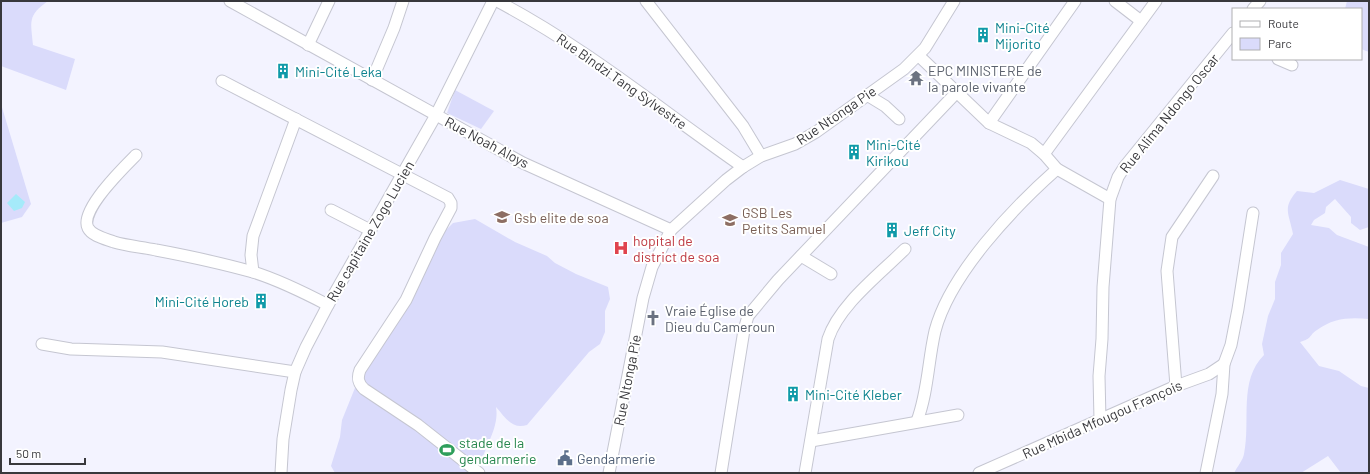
<svg xmlns="http://www.w3.org/2000/svg" width="1370" height="474" font-family="Barlow,sans-serif">
<style>
.green{fill:#dadbfb}
.water{fill:#a5eafa}
.lines{fill:none;stroke-linecap:round;stroke-linejoin:round}
.minor-casing{stroke:#c5c6d1;stroke-width:13}
.minor{stroke:#fff;stroke-width:11}
.labels{text-anchor:middle;dominant-baseline:central;stroke-width:4;stroke-linejoin:round;paint-order:stroke}
.culture-label{font-size:14px;fill:#0d838f;stroke:#fff;text-anchor:start}
.worship-label{font-size:14px;fill:#5b616d;stroke:#fff;text-anchor:start}
.street-label{font-size:14px;fill:#38383c;stroke:#fff}
.education-label{font-size:14px;fill:#785e54;stroke:#fff;text-anchor:start}
.health-label{font-size:14px;fill:#be3a42;stroke:#fff;text-anchor:start}
.leisure-label{font-size:14px;fill:#27864d;stroke:#fff;text-anchor:start}
.service-label{font-size:14px;fill:#4e5e75;stroke:#fff;text-anchor:start}
</style>
<rect width="100%" height="100%" fill="#f3f3ff"/>
<g class="green">
<path d="M 1,1 L 48,1 C 27,16 31,21 33,45 L 75,59 L 66,90 L 1,66 Z"/>
<polygon points="1347,1 1369,1 1369,52 1361,49 1361,9 1345,9"/>
<polygon points="455,90 494,111 481,129 447,113"/>
<polygon points="1,104 31,204 22,217 1,223"/>
<path d="M 1340,180 L 1369,189 L 1369,227 L 1360,230 L 1351,223 L 1351,217 L 1335,199 L 1326,207 L 1325,213 L 1314,220 L 1311,225 L 1329,228 L 1337,235 L 1369,247 L 1369,319 C 1350,317 1333,318 1317,330 C 1308,336 1313,338 1300,342 L 1319,366 L 1339,371 L 1361,386 L 1369,388 L 1369,473 L 1341,473 L 1328,456 L 1301,473 L 1234,473 C 1237,467 1243,460 1244,454 C 1251,421 1238,381 1264,355 L 1262,344 L 1268,316 L 1275,299 L 1275,282 L 1281,265 L 1281,253 L 1293,234 C 1289,213 1282,208 1297,191 L 1314,193 Z"/>
<path d="M 475,219 L 515,242 L 547,256 L 555,263 L 576,274 L 608,287 L 610,299 L 605,311 L 605,332 L 600,344 L 589,352 L 527,425 C 512,430 505,417 496,407 C 500,430 481,450 479,473 L 335,473 L 331,466 L 340,437 L 342,420 L 359,378 L 445,231 L 453,223 Z"/>
</g>
<polygon class="water" points="16,194 25,202 22,208 14,211 7,203"/>
<g class="lines">
<g class="minor-casing">
<g id="minor">
<polyline points="230,1 523,163 671,230"/>
<path d="M 497,1 C 585,47 662,111 743,167"/>
<polyline points="646,1 743,126 761,156"/>
<polyline points="1115,1 1141,21"/>
<polyline points="1253,9 1260,1"/>
<polyline points="308,45 329,1"/>
<polyline points="919,56 989,123 1031,143 1044,154 1057,169 1110,199"/>
<polyline points="1278,59 1292,65"/>
<polyline points="372,80 394,28 403,1"/>
<path d="M 222,81 L 448,198 L 451,203 L 451,208 L 435,238 L 406,300 L 360,370 C 357,378 358,383 364,389 L 418,425 L 479,473"/>
<polyline points="867,95 885,106 899,119"/>
<polyline points="989,123 1075,1"/>
<polyline points="1044,154 1156,1"/>
<path d="M 136,155 C 124,167 79,211 88,228 C 92,236 106,239 114,242 C 127,246 142,247 156,250 C 188,256 221,263 253,272 C 279,280 303,292 328,305"/>
<polyline points="331,210 370,230"/>
<polyline points="801,256 831,274"/>
<polyline points="253,272 251,255 253,236 296,119"/>
<polyline points="42,344 71,349 162,352 295,372"/>
<polyline points="1176,386 1167,271 1172,237 1213,176"/>
<polyline points="1100,420 1099,376 1102,339 1103,287 1110,199 1118,177 1125,166 1233,33"/>
<path d="M 917,421 C 928,392 928,361 935,331 C 950,274 1013,208 1057,169"/>
<polyline points="811,441 958,415"/>
<polyline points="281,473 283,439 291,390 295,372 306,347 328,305 436,115 493,1"/>
<polyline points="609,473 643,298 652,267 671,230 726,180 743,167 761,156 795,144 816,132 904,69 925,48 954,1"/>
<polyline points="721,473 744,330 748,316 778,280 957,92"/>
<path d="M 805,473 L 828,339 C 839,305 879,275 905,249"/>
<polyline points="979,473 1176,386 1209,374 1224,364"/>
<polyline points="1206,473 1222,394 1224,364 1231,345 1238,309 1253,213"/>
</g>
</g>
<use href="#minor" class="minor"/>
</g>
<defs>
<g id="building-bare" transform="scale(1.2)"><path d="M-4-6H4V6H1V3H-1V6H-4ZM-2.5-4.3h1.7v1.8h-1.7ZM.8-4.3h1.7v1.8H.8ZM-2.5-1h1.7V.8h-1.7ZM.8-1h1.7V.8H.8Z" fill="#0f9aa8" stroke="#fff" stroke-width="2.5" paint-order="stroke"/></g>
<g id="temple-bare" transform="scale(1.2)"><path d="M0-6L5-2H3V0L6.5 2.5H4V6H1.5V3h-3V6H-4V2.5H-6.5L-3 0V-2H-5Z" fill="#6b7280" stroke="#fff" stroke-width="2.5" paint-order="stroke"/></g>
<g id="school-bare" transform="scale(1.2)"><path d="M0-5L7-2L0 1L-7-2ZM-4 1L0 2.5L4 1V4Q0 6-4 4Z" fill="#8d6e63" stroke="#fff" stroke-width="2.5" paint-order="stroke"/></g>
<g id="hospital-bare" transform="scale(1.2)"><path d="M-5-5h3v3.5h4V-5h3V5h-3V1.5h-4V5h-3Z" fill="#e0444e" stroke="#fff" stroke-width="2.5" paint-order="stroke"/></g>
<g id="church-bare" transform="scale(1.2)"><path d="M-1.2-6h2.4v3.5h3.3v2.4h-3.3V6h-2.4V-.1h-3.3v-2.4h3.3Z" fill="#6b7280" stroke="#fff" stroke-width="2.5" paint-order="stroke"/></g>
<g id="stadium-bare" transform="scale(1.2)"><path d="M0-5a6.5 5 0 1 0 0 10a6.5 5 0 1 0 0-10ZM-3.5-1.8h7v3.6h-7Z" fill="#2e9e5b" stroke="#fff" stroke-width="2.5" paint-order="stroke"/></g>
<g id="civic-bare" transform="scale(1.2)"><path d="M-.6-6.5H3V-4.5H.6V-3L4-1V1h2V6H-6V1h2V-1L-.6-3ZM-1.2 2.5V6h2.4V2.5Z" fill="#5c6f8a" stroke="#fff" stroke-width="2.5" paint-order="stroke"/></g>
</defs>
<g fill-rule="evenodd">
<use href="#building-bare" x="983" y="35"/>
<use href="#building-bare" x="283" y="71"/>
<use href="#temple-bare" x="916" y="78"/>
<use href="#building-bare" x="854" y="152"/>
<use href="#school-bare" x="502" y="217"/>
<use href="#school-bare" x="730" y="220"/>
<use href="#building-bare" x="892" y="230"/>
<use href="#hospital-bare" x="621" y="248"/>
<use href="#building-bare" x="261" y="301"/>
<use href="#church-bare" x="653" y="318"/>
<use href="#building-bare" x="793" y="394"/>
<use href="#stadium-bare" x="447" y="450"/>
<use href="#civic-bare" x="565" y="458"/>
</g>
<g class="labels">
<g class="culture-label">
<text x="995" y="27">Mini-Cité<tspan x="995" dy="16">Mijorito</tspan></text>
<text x="295" y="71">Mini-Cité Leka</text>
<text x="866" y="144">Mini-Cité<tspan x="866" dy="16">Kirikou</tspan></text>
<text x="904" y="230">Jeff City</text>
<text x="249" y="301" text-anchor="end">Mini-Cité Horeb</text>
<text x="805" y="394">Mini-Cité Kleber</text>
</g>
<g class="worship-label">
<text x="928" y="70">EPC MINISTERE de<tspan x="928" dy="16">la parole vivante</tspan></text>
<text x="665" y="310">Vraie Église de<tspan x="665" dy="16">Dieu du Cameroun</tspan></text>
</g>
<g class="street-label">
<text transform="translate(622 81) rotate(35)">Rue Bindzi Tang Sylvestre</text>
<text transform="translate(1169 113) rotate(-51)">Rue Alima Ndongo Oscar</text>
<text transform="translate(836 115) rotate(-34)">Rue Ntonga Pie</text>
<text transform="translate(487 142) rotate(28)">Rue Noah Aloys</text>
<text transform="translate(370 231) rotate(-60)">Rue capitaine Zogo Lucien</text>
<text transform="translate(627 380) rotate(-79)">Rue Ntonga Pie</text>
<text transform="translate(1102 419) rotate(-24)">Rue Mbida Mfougou François</text>
</g>
<g class="education-label">
<text x="742" y="212">GSB Les<tspan x="742" dy="16">Petits Samuel</tspan></text>
<text x="514" y="217">Gsb elite de soa</text>
</g>
<g class="health-label">
<text x="633" y="240">hopital de<tspan x="633" dy="16">district de soa</tspan></text>
</g>
<g class="leisure-label">
<text x="459" y="442">stade de la<tspan x="459" dy="16">gendarmerie</tspan></text>
</g>
<g class="service-label">
<text x="577" y="458">Gendarmerie</text>
</g>
</g>
<rect width="1370" height="474" fill="none" stroke="#38383c" stroke-width="4"/>
<rect x="1232" y="8" width="130" height="52" fill="#ffffff" stroke="#afafb1"/>
<rect x="1240" y="21" width="20" height="6" fill="#ffffff" stroke="#afafb1"/>
<text x="1268" y="28" font-size="12" fill="#38383c">Route</text>
<rect x="1240" y="38" width="20" height="12" fill="#dadbfb" stroke="#afafb1"/>
<text x="1268" y="48" font-size="12" fill="#38383c">Parc</text>
<path d="M10 458v6h75v-6" fill="none" stroke="#38383c" stroke-width="2"/>
<text x="16" y="458" font-size="12" fill="#38383c" stroke="#ffffff" stroke-width="3" paint-order="stroke">50 m</text>
</svg>
